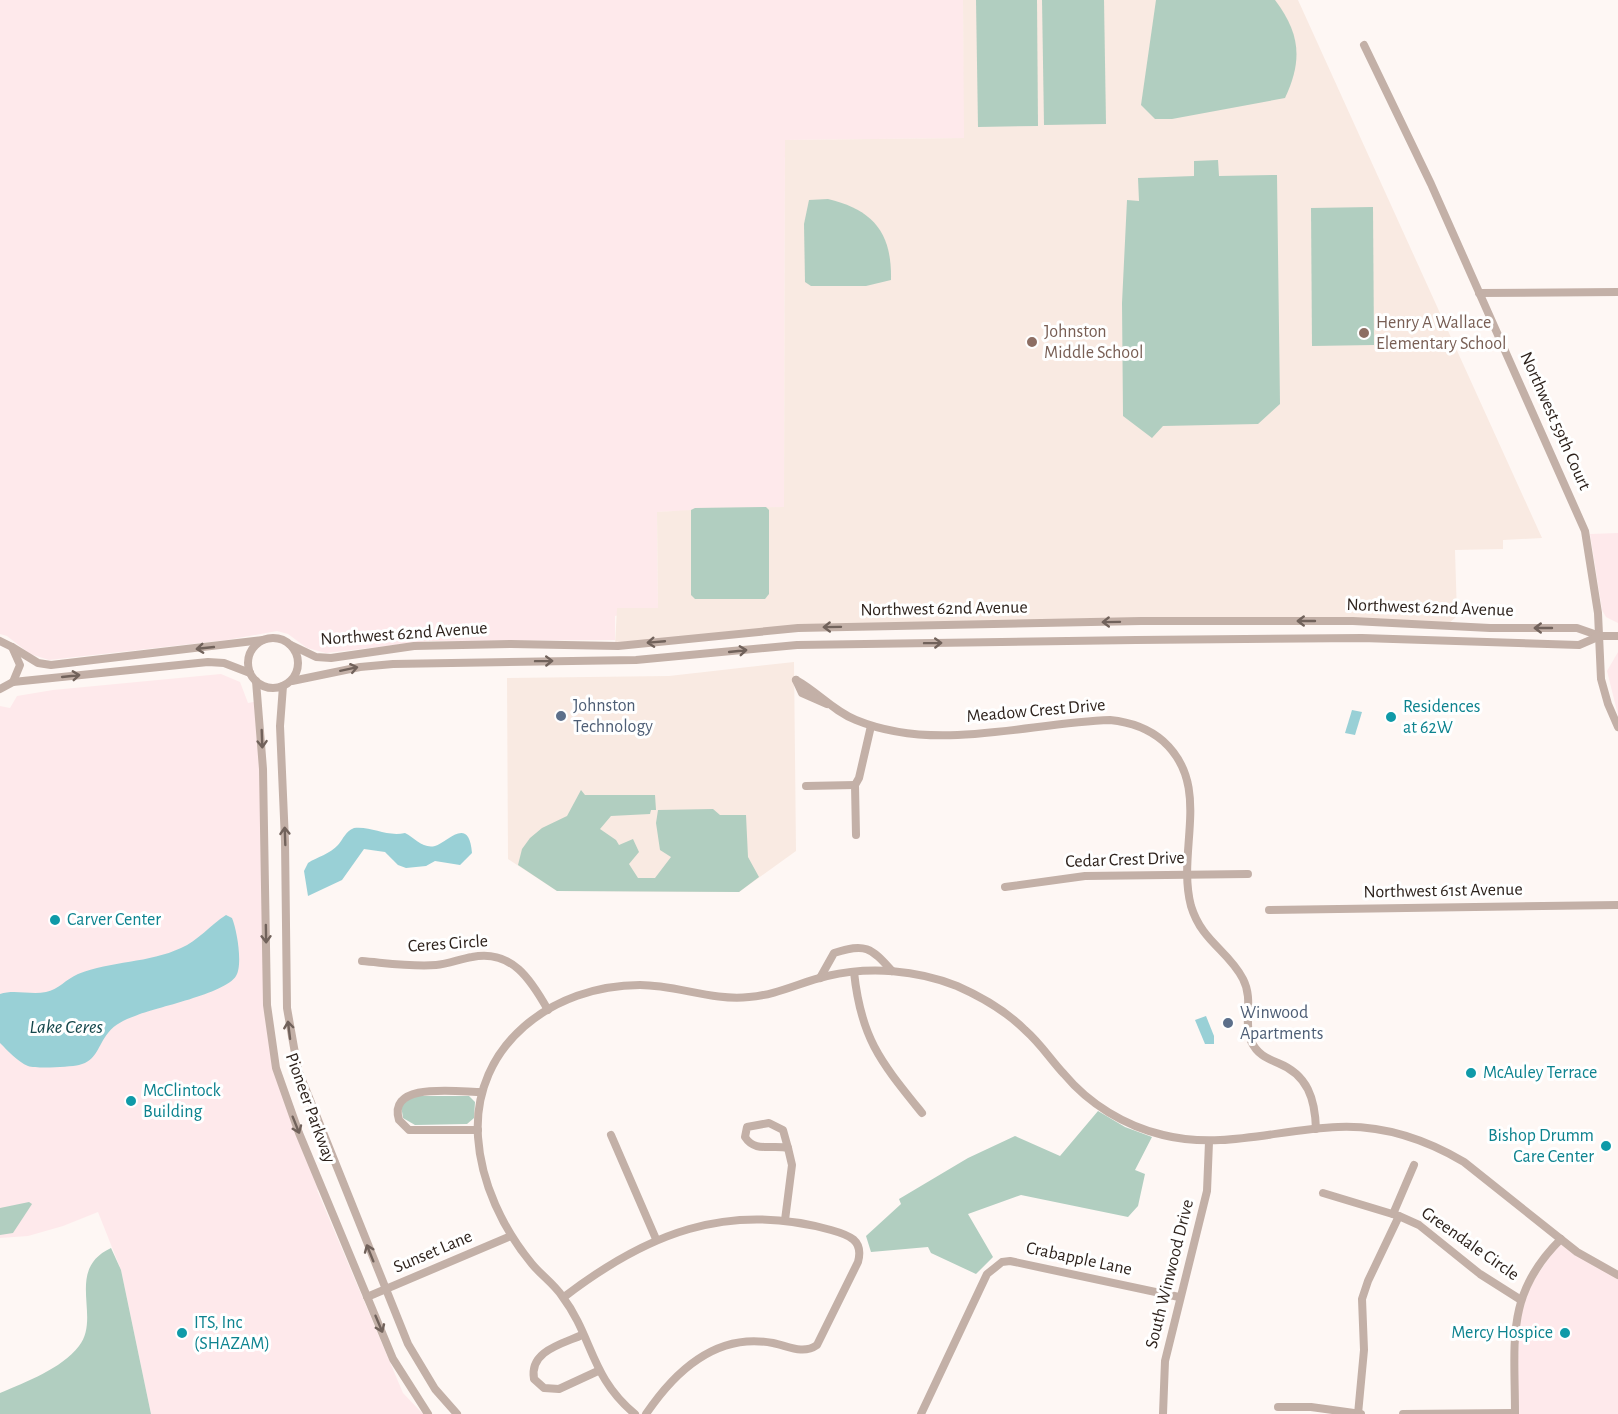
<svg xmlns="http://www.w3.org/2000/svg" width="1618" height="1414" font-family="'Alegreya Sans',sans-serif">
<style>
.commercial{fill:#fee9eb}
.built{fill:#f9eae2}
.green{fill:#b1cec0}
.water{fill:#99d0d6}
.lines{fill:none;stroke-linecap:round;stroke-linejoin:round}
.minor{stroke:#c3b0a7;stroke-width:8}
.oneway{stroke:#71625b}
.education-dot{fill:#8d6e63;stroke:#fff;stroke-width:2}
.service-dot{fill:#5c6f8a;stroke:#fff;stroke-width:2}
.culture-dot{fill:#0f9aa8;stroke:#fff;stroke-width:2}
.labels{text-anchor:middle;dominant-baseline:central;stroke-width:6;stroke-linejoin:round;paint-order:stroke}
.education-label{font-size:18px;fill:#785e54;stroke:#fff;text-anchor:start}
.street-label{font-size:18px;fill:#2e231d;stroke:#fff}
.service-label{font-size:18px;fill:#4e5e75;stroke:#fff;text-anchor:start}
.culture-label{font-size:18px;fill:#0d838f;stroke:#fff;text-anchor:start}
.water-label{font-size:20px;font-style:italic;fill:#15474b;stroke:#fff}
</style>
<rect width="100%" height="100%" fill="#fef7f4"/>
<g class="commercial">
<polygon points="0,0 963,0 965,138 785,140 784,507 657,512 658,608 615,616 615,640 429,641 326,653 307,648 288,634 277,631 227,640 49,660 30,654 7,636 0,634"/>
<polygon points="1618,533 1618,623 1606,617 1602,610 1590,534"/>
<polygon points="1618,652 1618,715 1607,671"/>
<polygon points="221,674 240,682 248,703 258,701 269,1037 322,1188 317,1190 403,1393 423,1414 151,1414 121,1270 98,1212 63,1226 28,1236 0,1238 0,706 10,708 17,696 53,690"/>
<polygon points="1561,1239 1618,1275 1618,1414 1515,1414 1521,1300"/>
</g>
<g class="built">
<polygon points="963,0 1298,0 1542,538 1503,540 1503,549 1455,550 1457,616 1446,626 1353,621 798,628 615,646 617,608 658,608 657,512 691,510 695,508 784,507 785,140 964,138"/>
<polygon points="794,662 796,851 739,892 557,891 508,859 507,678 669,676"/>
</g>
<g class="green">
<polygon points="976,0 1037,0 1038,126 978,127"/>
<polygon points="1042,0 1104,0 1106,124 1044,125"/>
<path d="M 1156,0 L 1275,0 C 1300,33 1303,60 1285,98 L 1172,119 L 1155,119 L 1141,105 Z"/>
<polygon points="1218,160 1219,176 1277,175 1280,404 1258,424 1163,426 1152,438 1123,416 1122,303 1127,200 1139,201 1138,178 1194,176 1194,161"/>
<path d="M 828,199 C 873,210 892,232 891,280 L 866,286 L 811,286 L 805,282 L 804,224 L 809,200 Z"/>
<polygon points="1373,207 1374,345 1312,346 1311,208"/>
<polygon points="766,507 769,510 769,594 765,599 695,599 691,595 691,510 695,508"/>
<polygon points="581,790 585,795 655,795 656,810 651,810 650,814 611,816 600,829 616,840 619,845 633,839 639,852 629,864 638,878 655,878 671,857 660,850 656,823 658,810 713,809 720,815 746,815 748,857 759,877 739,892 557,891 518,865 522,849 530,838 542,828 567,816"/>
<polygon points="414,1096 469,1096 475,1102 474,1118 467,1124 415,1125 403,1118 401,1105"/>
<polygon points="1098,1111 1125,1127 1152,1137 1135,1170 1145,1174 1138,1206 1128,1217 1021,1195 968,1214 993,1257 976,1274 931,1253 928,1247 871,1252 866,1236 901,1204 899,1199 968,1158 1015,1136 1060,1156"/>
<polygon points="29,1202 32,1204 13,1233 0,1235 0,1208"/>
<path d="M 111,1248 L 121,1270 L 151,1414 L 0,1414 L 0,1393 C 26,1382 61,1369 79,1346 C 102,1317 64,1270 111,1248 Z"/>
</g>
<g class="water">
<polygon points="1352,710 1362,712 1355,735 1345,733"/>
<path d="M 354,828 C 372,826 386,837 405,833 C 415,838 423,849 435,846 C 446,844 469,814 472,853 L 460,865 L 435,861 L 426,866 L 406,868 L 398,865 L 385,852 L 364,849 L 342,880 L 308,896 L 304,871 L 308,863 C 317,857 330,854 338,845 C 344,838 345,832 354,828 Z"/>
<path d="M 226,915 L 232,918 C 237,930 243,965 236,976 C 225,994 156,1007 135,1016 C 124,1020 115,1024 108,1033 C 98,1045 97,1061 79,1065 C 70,1067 37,1069 28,1066 C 18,1062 8,1051 0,1043 L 0,994 C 14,989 30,995 46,992 C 58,990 66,979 78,974 C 111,961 149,963 181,948 C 198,941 210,925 226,915 Z"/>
<polygon points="1206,1016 1214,1036 1214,1044 1205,1044 1195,1020"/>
</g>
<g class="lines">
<g class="minor">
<polyline points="1364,45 1431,184 1585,531 1598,613 1601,679 1608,704 1618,727"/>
<polyline points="1479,293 1618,292"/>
<circle cx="273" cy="663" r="25"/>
<polyline points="0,641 12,647 20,665 13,682 0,689"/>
<polyline points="291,645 316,657 331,658 414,646 511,644 618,646 798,628 1141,621 1353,621 1490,628 1577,628 1600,636 1618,636"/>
<polyline points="12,647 38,663 51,665 263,640"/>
<path d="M 796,680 C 818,692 833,711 856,720 C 936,753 1026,723 1110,720 C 1130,722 1148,728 1163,741 C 1213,786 1176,850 1191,906 C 1202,942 1228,950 1243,979 C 1254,1000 1243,1022 1251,1041 C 1257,1054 1266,1058 1278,1063 C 1308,1075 1315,1099 1316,1129"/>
<polyline points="796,680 802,693 827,704"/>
<polyline points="256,681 263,769 267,1005 276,1068 299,1133 393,1359 428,1414"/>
<polyline points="292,681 360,667 393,664 636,660 797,645 1136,640 1362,638 1579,645 1600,636"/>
<polyline points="13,682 208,662 224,663 250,673"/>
<polyline points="283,686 280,726 285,841 287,1008 298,1070 408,1344 435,1389 457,1414"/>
<polyline points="806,786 855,785"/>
<polyline points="856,835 855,785 859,778 871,726"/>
<polyline points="1005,887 1085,876 1248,874"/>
<polyline points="1269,910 1618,905"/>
<path d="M 362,961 C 386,963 412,967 436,965 C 448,964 460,959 472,957 C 512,949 531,980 548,1010"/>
<path d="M 854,972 C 861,1039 881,1062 922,1113"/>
<path d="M 820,978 L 834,953 C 865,943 871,947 892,971"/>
<path d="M 769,1123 L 783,1130 L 788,1148 C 772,1144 755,1153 745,1137 L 747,1127 Z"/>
<path d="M 478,1130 L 409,1130 L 399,1120 C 387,1081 458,1092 482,1092"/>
<polyline points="611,1135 656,1239"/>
<polyline points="1323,1193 1399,1216 1419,1225 1480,1274 1521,1300"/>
<polyline points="1393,1214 1414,1165"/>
<polyline points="785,1220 792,1165 788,1148"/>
<polyline points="367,1297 511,1236"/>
<path d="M 564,1297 C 646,1234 727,1201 831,1230 C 849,1235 864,1240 858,1262 L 817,1345 C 803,1355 788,1346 773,1343 C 716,1332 675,1371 646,1414"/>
<path d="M 582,1335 C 562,1344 529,1351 534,1379 L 544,1388 L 559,1389 L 598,1371"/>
<polyline points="1278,1407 1311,1407 1361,1414"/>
<path d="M 635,1414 C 590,1377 593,1337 562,1296 C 554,1284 541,1275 532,1264 C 503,1229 481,1183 478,1137 C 472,1045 553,985 640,985 C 677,985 712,1001 749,997 C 777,995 801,982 827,976 C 870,966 917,970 957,986 C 982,997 1006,1011 1025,1030 C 1040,1043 1051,1060 1064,1074 C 1089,1104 1125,1126 1163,1135 C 1222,1150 1279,1129 1338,1127 C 1383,1125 1425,1139 1464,1162 L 1577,1252 L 1618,1275"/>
<polyline points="921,1414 987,1274 1002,1262 1010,1261 1179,1297"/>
<polyline points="1163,1414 1165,1361 1207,1191 1209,1142"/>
<polyline points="1358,1414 1364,1350 1362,1299 1368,1281 1399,1216"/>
<polyline points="1403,1414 1515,1413"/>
<path d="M 1515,1414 C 1515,1341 1505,1294 1561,1239"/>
</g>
</g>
<defs><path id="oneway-shaft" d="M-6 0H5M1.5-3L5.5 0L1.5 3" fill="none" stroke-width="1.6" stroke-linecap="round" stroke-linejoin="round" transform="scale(1.5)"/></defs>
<g class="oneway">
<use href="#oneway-shaft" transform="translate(1306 621) rotate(-180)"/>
<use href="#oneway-shaft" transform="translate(1111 622) rotate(179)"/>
<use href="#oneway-shaft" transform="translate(832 627) rotate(179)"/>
<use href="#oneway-shaft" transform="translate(1543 628) rotate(180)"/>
<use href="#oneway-shaft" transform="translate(656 642) rotate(175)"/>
<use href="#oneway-shaft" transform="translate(933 643) rotate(-1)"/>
<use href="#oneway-shaft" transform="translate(205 648) rotate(174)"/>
<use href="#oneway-shaft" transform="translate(738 651) rotate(-6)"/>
<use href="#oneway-shaft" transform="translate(544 661) rotate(-1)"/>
<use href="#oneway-shaft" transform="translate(349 669) rotate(-12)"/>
<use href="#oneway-shaft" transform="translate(71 676) rotate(-6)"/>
<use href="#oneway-shaft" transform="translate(262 739) rotate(88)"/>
<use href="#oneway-shaft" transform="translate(285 836) rotate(-92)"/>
<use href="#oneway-shaft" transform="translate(266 934) rotate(89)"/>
<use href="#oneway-shaft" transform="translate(289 1030) rotate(-97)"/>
<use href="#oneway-shaft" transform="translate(296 1125) rotate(68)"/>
<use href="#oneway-shaft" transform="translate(370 1253) rotate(-112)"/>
<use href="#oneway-shaft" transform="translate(379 1324) rotate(67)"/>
</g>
<g class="education-dot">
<circle cx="1364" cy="333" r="6"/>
<circle cx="1032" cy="342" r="6"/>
</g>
<g class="service-dot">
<circle cx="561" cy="716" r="6"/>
<circle cx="1228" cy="1023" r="6"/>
</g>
<g class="culture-dot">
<circle cx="1391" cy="717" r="6"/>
<circle cx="55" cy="920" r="6"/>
<circle cx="1471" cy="1073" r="6"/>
<circle cx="131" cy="1101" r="6"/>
<circle cx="1606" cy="1146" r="6"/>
<circle cx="182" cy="1333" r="6"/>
<circle cx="1565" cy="1333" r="6"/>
</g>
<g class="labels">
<g class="education-label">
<text x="1376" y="323">Henry A Wallace<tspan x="1376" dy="21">Elementary School</tspan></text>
<text x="1044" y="332">Johnston<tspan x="1044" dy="21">Middle School</tspan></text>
</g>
<g class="street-label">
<text transform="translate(1555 421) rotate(66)">Northwest 59th Court</text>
<text transform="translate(1430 608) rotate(2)">Northwest 62nd Avenue</text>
<text transform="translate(944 609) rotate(-1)">Northwest 62nd Avenue</text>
<text transform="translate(404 634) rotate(-4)">Northwest 62nd Avenue</text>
<text transform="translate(1036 711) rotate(-5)">Meadow Crest Drive</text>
<text transform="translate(1125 860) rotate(-2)">Cedar Crest Drive</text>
<text transform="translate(1443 891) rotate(-1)">Northwest 61st Avenue</text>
<text transform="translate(448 944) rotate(-4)">Ceres Circle</text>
<text transform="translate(310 1108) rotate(70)">Pioneer Parkway</text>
<text transform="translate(1470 1244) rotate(35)">Greendale Circle</text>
<text transform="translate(433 1252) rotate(-23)">Sunset Lane</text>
<text transform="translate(1079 1259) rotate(12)">Crabapple Lane</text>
<text transform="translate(1170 1274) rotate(-76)">South Winwood Drive</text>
</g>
<g class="service-label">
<text x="573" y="706">Johnston<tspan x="573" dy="21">Technology</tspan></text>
<text x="1240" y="1013">Winwood<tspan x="1240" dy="21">Apartments</tspan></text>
</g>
<g class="culture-label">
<text x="1403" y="707">Residences<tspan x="1403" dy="21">at 62W</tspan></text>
<text x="67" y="920">Carver Center</text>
<text x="1483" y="1073">McAuley Terrace</text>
<text x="143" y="1091">McClintock<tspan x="143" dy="21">Building</tspan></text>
<text x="1594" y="1136" text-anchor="end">Bishop Drumm<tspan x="1594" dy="21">Care Center</tspan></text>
<text x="194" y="1323">ITS, Inc<tspan x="194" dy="21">(SHAZAM)</tspan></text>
<text x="1553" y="1333" text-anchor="end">Mercy Hospice</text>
</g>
<g class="water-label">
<text x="66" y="1027">Lake Ceres</text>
</g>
</g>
</svg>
